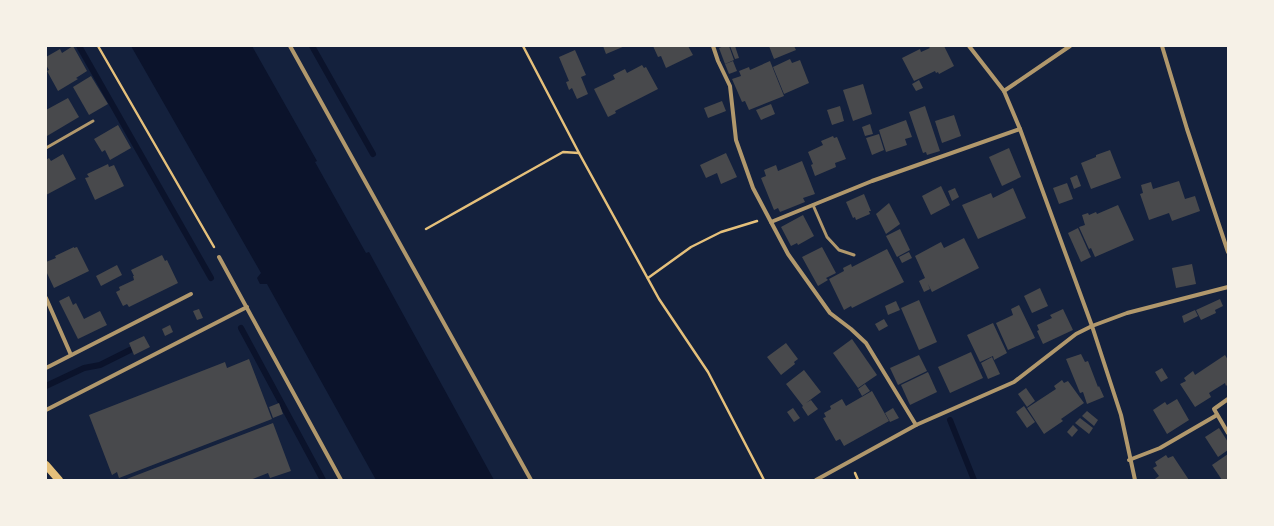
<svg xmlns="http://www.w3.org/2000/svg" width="1274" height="526" font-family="Arial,sans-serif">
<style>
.water{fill:#0b132b}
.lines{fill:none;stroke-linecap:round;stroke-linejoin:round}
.stream{stroke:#0b132b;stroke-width:6}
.building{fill:#48494c}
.path{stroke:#e5c07b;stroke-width:2.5}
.service{stroke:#b1986c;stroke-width:3}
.minor{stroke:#b1986c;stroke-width:4}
.secondary{stroke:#e5c07b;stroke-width:8}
</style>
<rect width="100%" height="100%" fill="#14213d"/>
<polygon class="water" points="131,46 252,46 317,161 315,162 366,253 369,252 494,480 376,480 267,284 260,284 257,278 261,273"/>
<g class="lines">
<g class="stream">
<polyline points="79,46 211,278"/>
<polyline points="312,46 373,154"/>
<polyline points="241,328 323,480"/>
<polyline points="46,386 84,368 100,365 130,350"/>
<polyline points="950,420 974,480"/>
</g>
</g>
<g class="building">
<polygon points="73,46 87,71 76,78 78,79 58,91 47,71 49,70 46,65 46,57 60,49 62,53"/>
<polygon points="603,46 625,46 606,54"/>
<polygon points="653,46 688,46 693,55 666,68 661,56 658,57"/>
<polygon points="724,46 729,46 734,60 725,64 719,48"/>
<polygon points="730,46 735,46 739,58 735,59"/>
<polygon points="769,46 794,46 796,50 774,59"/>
<polygon points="928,46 944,46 954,66 939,74 938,72 936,73 935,71 914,81 902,58 920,49 921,52 930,48"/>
<polygon points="575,50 586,75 581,77 588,94 577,99 572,88 569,90 566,82 569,81 559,57"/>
<polygon points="790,59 792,63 800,60 809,83 784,94 773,67"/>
<polygon points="733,61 737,71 729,74 725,64"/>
<polygon points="770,61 784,96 749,110 745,101 742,102 732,79 741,76 739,71 749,67 750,70"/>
<polygon points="642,65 644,68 646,67 658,89 615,111 616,113 608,117 594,89 615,79 613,75 625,69 627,73"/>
<polygon points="91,76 108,104 89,115 73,87"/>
<polygon points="919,80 923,88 916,91 912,84"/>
<polygon points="863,84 872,114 853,121 843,90"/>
<polygon points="68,98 79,117 47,136 46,110"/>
<polygon points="722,101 726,111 708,118 704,108"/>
<polygon points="771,104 775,114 761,120 756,110"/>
<polygon points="840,106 844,121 832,125 827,110"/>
<polygon points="925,106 940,151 927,155 926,152 923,153 909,112"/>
<polygon points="954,115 961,136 942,143 935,121"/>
<polygon points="906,120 912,137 905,139 907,145 886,152 879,130"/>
<polygon points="870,124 873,134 865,136 862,127"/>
<polygon points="118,125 131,148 110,160 105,150 102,152 94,139"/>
<polygon points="879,134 884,150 872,155 866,138"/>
<polygon points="833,136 834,138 837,137 846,159 835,163 836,167 815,176 811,165 813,164 808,152 823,145 821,141"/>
<polygon points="1009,148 1021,177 1002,186 989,157"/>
<polygon points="1110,150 1121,178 1091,189 1081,163 1096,157 1096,155"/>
<polygon points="726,153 737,177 721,184 717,173 706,178 700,165"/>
<polygon points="63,154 76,179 46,195 46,160 49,158 51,161"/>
<polygon points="802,161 815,194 803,198 805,202 780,212 778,208 774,210 761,178 766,176 764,170 776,165 778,171"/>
<polygon points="108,164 109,167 114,165 124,186 95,200 85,178 89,177 87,174"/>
<polygon points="1077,175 1081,186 1074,189 1070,178"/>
<polygon points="1179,181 1185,199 1195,196 1200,211 1172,221 1169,213 1149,220 1140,194 1143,193 1141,185 1151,182 1153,189"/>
<polygon points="1067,183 1073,199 1059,204 1053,188"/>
<polygon points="941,186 950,205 931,215 922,196"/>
<polygon points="955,188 959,197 952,201 948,191"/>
<polygon points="1013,188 1026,218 978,239 962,205 991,193 993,198"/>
<polygon points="864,194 871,211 869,211 870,214 856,220 855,217 853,218 846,202"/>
<polygon points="889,203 900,224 886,234 876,214"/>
<polygon points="1118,205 1134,240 1095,257 1091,248 1089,249 1079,227 1085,225 1082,215 1088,213 1089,215 1096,212 1097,214"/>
<polygon points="803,215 814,236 798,245 797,243 791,246 781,227"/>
<polygon points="1078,228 1091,257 1081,262 1068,233"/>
<polygon points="900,229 910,250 897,257 886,236"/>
<polygon points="964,238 979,268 932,292 928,284 930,289 924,292 919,281 925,278 915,256 941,242 944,248"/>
<polygon points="74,247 74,248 77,247 89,271 54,288 46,271 46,262 56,258 55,256"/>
<polygon points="822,247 836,273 826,278 828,280 818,286 802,257"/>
<polygon points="887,249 904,282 852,308 851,306 844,310 829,279 844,271 843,268 851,264 852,267"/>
<polygon points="909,252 912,258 902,263 899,257"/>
<polygon points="162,255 165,261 167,260 178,283 129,307 127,304 123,306 116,292 120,290 119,287 134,280 133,276 134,276 131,270"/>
<polygon points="1192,264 1196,284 1176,288 1172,268"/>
<polygon points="117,265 122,275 101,286 96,276"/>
<polygon points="1040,288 1048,306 1032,313 1024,296"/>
<polygon points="69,296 73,305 76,303 84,319 100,311 107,325 78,339 59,301"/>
<polygon points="1220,299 1223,306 1215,310 1216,313 1201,320 1196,310"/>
<polygon points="919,300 937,342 919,350 901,308"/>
<polygon points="896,301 900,310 888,315 885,306"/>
<polygon points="1019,305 1035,338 1008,350 996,323 1013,315 1011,309"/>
<polygon points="199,309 203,318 197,320 193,311"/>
<polygon points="1063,309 1073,330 1043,344 1037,331 1039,330 1037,325 1052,318 1050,315"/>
<polygon points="1195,310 1198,316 1184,323 1182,316"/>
<polygon points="884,319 888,326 879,331 875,324"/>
<polygon points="993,323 1007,353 994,360 993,356 980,362 967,335"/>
<polygon points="170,325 173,332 165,336 162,329"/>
<polygon points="144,336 150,347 134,355 129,343"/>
<polygon points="852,339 877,375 858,388 833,353"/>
<polygon points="786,343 798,359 794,362 795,364 781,375 767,357"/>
<polygon points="971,352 983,378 950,393 938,367"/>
<polygon points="1081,354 1085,362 1088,361 1098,387 1099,386 1104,397 1087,404 1083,392 1080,393 1066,359"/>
<polygon points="919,355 927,371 898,385 890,368"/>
<polygon points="1225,355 1228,360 1228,384 1226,386 1225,383 1209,393 1211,397 1195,407 1180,384 1186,381 1184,378 1193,371 1195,375"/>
<polygon points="992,357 1000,374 988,379 981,363"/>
<polygon points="249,359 272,419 119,478 117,472 112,475 89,415 225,362 227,368"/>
<polygon points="1162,368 1168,378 1161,382 1155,372"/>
<polygon points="804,370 821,392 806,403 811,400 818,409 808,416 802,407 803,406 786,384"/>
<polygon points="928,372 937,392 910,405 901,385"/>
<polygon points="1062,380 1064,383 1068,381 1084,403 1061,419 1063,421 1044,434 1027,408 1056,389 1054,386"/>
<polygon points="865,384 870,391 862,396 858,389"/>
<polygon points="1026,388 1035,401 1027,407 1018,394"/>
<polygon points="872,391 889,421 844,446 840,439 836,441 823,418 826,417 824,413 831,409 830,406 842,399 846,406"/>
<polygon points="1177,399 1189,420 1167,434 1153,410 1165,402 1167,405"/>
<polygon points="279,403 283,414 273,418 269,407"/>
<polygon points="1024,406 1035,422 1027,428 1016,412"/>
<polygon points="793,408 800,418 794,422 787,412"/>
<polygon points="893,408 899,418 890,422 885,413"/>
<polygon points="1087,411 1098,420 1094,426 1082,416"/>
<polygon points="1080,418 1093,428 1089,434 1075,423"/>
<polygon points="273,423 291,471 270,478 268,473 250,480 124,480"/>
<polygon points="1073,425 1078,430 1072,437 1067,432"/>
<polygon points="1219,428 1228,442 1228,450 1218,457 1205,437"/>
<polygon points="1228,454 1228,480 1222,480 1212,465"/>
<polygon points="1166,455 1168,458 1173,456 1189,480 1156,480 1155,479 1159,476 1153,468 1157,466 1155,462"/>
</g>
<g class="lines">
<g class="path">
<polyline points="98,46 214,247"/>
<polyline points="523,46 579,153 659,299 708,372 764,480"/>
<polyline points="426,229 563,152 579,153"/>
<polyline points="648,278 691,247 721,232 757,221"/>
<polyline points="855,473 858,480"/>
</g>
<g class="service">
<polyline points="46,148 93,121"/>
<polyline points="813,205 827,237 839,250 854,255"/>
</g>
<g class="minor">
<polyline points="290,46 531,480"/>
<polyline points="713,46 718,61 730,86 736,140 753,188 771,222 788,254 830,313 851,329 866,343 916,425"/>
<polyline points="969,46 1004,91 1020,129 1092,326 1121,415 1135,480"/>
<polyline points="1162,46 1187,129 1228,252"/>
<polyline points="1004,91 1070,46"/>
<polyline points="771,222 872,181 1020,129"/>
<polyline points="219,257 341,480"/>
<polyline points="46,298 71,355"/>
<polyline points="46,368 191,294"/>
<polyline points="1228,399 1214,409 1228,433"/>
<polyline points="46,410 247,307"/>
<polyline points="1129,460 1160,448 1217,415"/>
<polyline points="816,480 916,425 1014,382 1076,334 1092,326 1127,313 1228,287"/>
</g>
<polyline class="secondary" points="46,465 59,480"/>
</g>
<rect width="1274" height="526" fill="none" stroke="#f6f1e7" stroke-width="94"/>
</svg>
